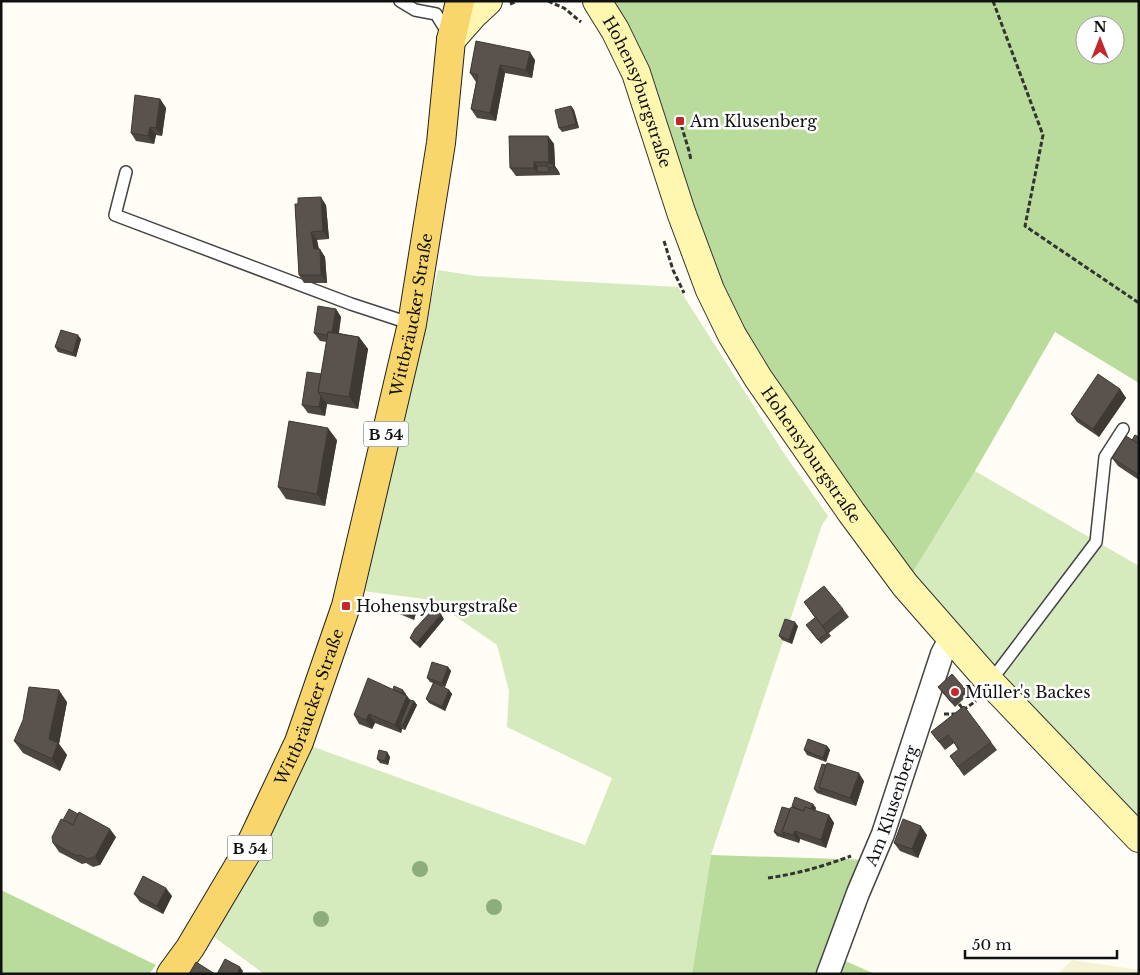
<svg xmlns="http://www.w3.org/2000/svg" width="1140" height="975" font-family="'Libre Baskerville',serif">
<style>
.farmland{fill:#f6f3d4}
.green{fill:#d5ebbd}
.forest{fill:#b9dc9c;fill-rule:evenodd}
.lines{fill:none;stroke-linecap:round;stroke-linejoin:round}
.service-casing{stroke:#444;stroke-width:14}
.minor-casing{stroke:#444;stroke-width:25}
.secondary-casing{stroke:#333;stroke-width:30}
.primary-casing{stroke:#222;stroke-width:30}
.path{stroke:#333;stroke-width:3;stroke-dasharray:5 2.5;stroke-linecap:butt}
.service{stroke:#fff;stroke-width:11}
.minor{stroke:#fff;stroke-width:22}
.secondary{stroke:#fff6b0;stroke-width:28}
.primary{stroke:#f9d66b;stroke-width:28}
.tree{fill:#8dad7f}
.wall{fill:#4d4742}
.shaded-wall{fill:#3f3936}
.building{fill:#5a524d;stroke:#3f3936}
.poi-dot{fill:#c4262e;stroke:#fff;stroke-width:2}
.labels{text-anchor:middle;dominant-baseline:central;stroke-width:5;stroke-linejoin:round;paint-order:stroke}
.shield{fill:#fff;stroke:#585858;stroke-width:1}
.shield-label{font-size:15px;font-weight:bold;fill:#111}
.street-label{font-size:16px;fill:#111;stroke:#fff}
.poi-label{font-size:16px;fill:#111;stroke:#fff;text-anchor:start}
</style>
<rect width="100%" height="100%" fill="#fffdf5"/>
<polygon class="farmland" points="1072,960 1139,970 1139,974 1058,974"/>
<g class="green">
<polygon points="438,270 476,276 678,287 783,452 828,516 822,525 711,855 692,974 264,974 214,937 311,746 585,845 612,778 507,727 509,691 497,645 432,600 363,591"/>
<polygon points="975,471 1139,566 1139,838 905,585"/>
</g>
<g class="forest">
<path d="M 597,1 L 1139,1 L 1139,383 L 1055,332 L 975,471 L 905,585 L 758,378 ZM 1085,25 L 1115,25 L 1115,55 L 1085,55 Z"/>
<polygon points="711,855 872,860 834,956 875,974 692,974"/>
<polygon points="1,890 156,965 149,974 1,974"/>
</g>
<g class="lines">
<g class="service-casing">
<g id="service">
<polyline points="400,1 415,10 436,14 449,35"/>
<polyline points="126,172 115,215 351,304 412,324"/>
<polyline points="990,682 1096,542 1105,457 1123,429"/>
</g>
</g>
<g class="minor-casing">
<g id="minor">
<path id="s1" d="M 828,974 L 858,893 L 883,834 L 942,654 L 951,637"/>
</g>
</g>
<g class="secondary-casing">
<g id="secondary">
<path id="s2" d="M 597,1 L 615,30 L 636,73 L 681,212 L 710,290 L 732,335 L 758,378 L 851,512 L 905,585 L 990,682 L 1139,838"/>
<polyline points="451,40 473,15 488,1"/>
</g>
</g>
<g class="primary-casing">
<g id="primary">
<path id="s3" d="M 171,974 L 190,948 L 247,852 L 299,742 L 346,606 L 412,324 L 441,143 L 451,40 L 460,1"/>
</g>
</g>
<g class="path">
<polyline points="548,1 564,8 581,22"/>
<polyline points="993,1 1043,135 1025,226 1139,303"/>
<polyline points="510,4 517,1"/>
<polyline points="677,122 680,121 689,151 691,160"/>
<polyline points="664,241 673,270 684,293"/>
<polyline points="959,704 963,709"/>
<polyline points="963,710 976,701"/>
<polyline points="944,714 958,714"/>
<path d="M 768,878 C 797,874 824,866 851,856"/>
</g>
<use href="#service" class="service"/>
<use href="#minor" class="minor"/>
<use href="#secondary" class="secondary"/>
<use href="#primary" class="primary"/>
</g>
<g class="tree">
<circle cx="420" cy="869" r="8"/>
<circle cx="494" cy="907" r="8"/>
<circle cx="321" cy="919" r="8"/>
</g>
<g class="wall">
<polygon points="476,41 535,60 532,78 505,73 496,121 477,118 471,109 476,82 470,73"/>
<polygon points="160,99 166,108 162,136 156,135 154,144 136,141 131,133"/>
<polygon points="571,106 574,110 579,128 562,132 559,128"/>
<polygon points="548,136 554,144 555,166 559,172 560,175 516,176 510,168"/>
<polygon points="295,204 326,205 329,239 317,240 319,249 325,257 327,283 304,283 299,275"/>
<polygon points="336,309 341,317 339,333 359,337 368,349 358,409 327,404 325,416 308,413 302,405 321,374 327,342 320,341 314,333"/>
<polygon points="81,339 76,357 58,352 55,347"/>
<polygon points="1120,389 1126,398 1099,437 1077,422 1071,414"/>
<polygon points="1139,437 1139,480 1118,466 1112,458 1132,440"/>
<polygon points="337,440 325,506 286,499 278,487"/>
<polygon points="804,602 843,609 849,617 829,633 831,636 821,644 806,625 815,618"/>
<polygon points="394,609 416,613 414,620 397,613"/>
<polygon points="444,619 420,648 413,642 410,638"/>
<polygon points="798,626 792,644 782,640 779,636"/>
<polygon points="448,667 451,671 445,687 441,686 449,690 452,694 445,711 429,703 426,699 433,683 430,682 427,678"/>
<polygon points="938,687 966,690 969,694 955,707"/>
<polygon points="393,689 406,694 406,695 410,700 414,701 417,705 405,730 402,729 401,733 375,723 372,729 359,724 354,715"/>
<polygon points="67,702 59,744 67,755 60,771 23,753 14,741"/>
<polygon points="931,732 991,742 997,750 964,776 950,756 958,750 954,743 945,750"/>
<polygon points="827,746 830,750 826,762 807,755 804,750"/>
<polygon points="387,752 390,757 388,765 380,763 377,759"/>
<polygon points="864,781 856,806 817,793 814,789"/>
<polygon points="813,804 816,808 815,811 829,815 834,823 826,848 800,839 799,843 777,836 774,832 790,809 793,807 792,806"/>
<polygon points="927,835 918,858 900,851 894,843"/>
<polygon points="116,837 100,865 93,867 86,863 82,864 59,852 53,843"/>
<polygon points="134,894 172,896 163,914 140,902"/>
</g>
<g class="shaded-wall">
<polygon points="530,52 535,60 532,78 526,70"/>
<polygon points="500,65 505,73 496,121 490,113"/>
<polygon points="160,99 166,108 162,136 156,128"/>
<polygon points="571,106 574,110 579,128 576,124"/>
<polygon points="150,127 156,135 154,144 148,136"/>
<polygon points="548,136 554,144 555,166 559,172 560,175 554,167 552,167 549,162"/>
<polygon points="534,162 540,170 537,172 534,168"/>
<polygon points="321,197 326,205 329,239 323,231"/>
<polygon points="311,232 317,240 320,257 314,249"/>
<polygon points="320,249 325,257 327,283 321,275"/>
<polygon points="336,309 341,317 337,344 331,336"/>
<polygon points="78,335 81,339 76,357 73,353"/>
<polygon points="359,337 368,349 358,409 349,397"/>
<polygon points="1120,389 1126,398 1099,437 1093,429"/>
<polygon points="321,396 327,404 325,416 319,407"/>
<polygon points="328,428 337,440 325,506 317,494"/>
<polygon points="414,609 416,613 414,620 411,616"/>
<polygon points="441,614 444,619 420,648 417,643"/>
<polygon points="795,622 798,626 792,644 789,640"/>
<polygon points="448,667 451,671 445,687 442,683"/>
<polygon points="59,690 67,702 59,744 67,755 60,771 52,759 49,739"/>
<polygon points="403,690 406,694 404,700 401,696"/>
<polygon points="449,690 452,694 445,711 442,707"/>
<polygon points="407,696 413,704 414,701 417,705 405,730 403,725 400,724 402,729 401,733 395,725"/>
<polygon points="369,714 375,723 372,729 366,720"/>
<polygon points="827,746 830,750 826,762 823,758"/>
<polygon points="387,752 390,757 388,765 385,761"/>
<polygon points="859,773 864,781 856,806 850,798"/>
<polygon points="813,804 816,808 813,816 810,812"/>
<polygon points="829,815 834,823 826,848 821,840"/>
<polygon points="921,826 927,835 918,858 912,849"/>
<polygon points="110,829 116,837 100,865 95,857"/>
<polygon points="795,831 800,839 799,843 793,835"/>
<polygon points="166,888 172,896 163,914 157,906"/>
<polygon points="240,967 243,971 242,974 237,974"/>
</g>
<g class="building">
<polygon points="476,41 530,52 526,70 500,65 490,113 471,109 478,75 470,73"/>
<polygon points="135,95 160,99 156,128 150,127 148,136 131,133"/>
<polygon points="571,106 576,124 559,128 555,110"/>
<polygon points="509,136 548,136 549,162 534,162 534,168 510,168"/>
<polygon points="547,164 553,164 554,167 547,167"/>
<polygon points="537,166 547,166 550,172 537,172"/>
<polygon points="321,197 323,231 311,232 314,249 320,249 321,275 299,275 295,204 298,204 298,198"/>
<polygon points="318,306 336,309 332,332 328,332 328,335 314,333"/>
<polygon points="61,330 78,335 73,353 55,347"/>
<polygon points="328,332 359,337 349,397 318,392"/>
<polygon points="307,372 321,374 318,392 321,396 319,407 302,405"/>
<polygon points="1098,374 1120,389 1093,429 1071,414"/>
<polygon points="289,421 328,428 317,494 278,487"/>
<polygon points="1135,435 1139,437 1139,444 1132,440"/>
<polygon points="1126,436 1139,444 1139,475 1112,458"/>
<polygon points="824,586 843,609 822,626 804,602"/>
<polygon points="397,602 414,609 411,616 394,609"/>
<polygon points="434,608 441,614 417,643 410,638 415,629"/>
<polygon points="816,617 827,633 818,640 806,625"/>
<polygon points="785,619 795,622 789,640 779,636"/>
<polygon points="432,662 448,667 442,683 427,678"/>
<polygon points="952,674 966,690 952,703 938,687"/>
<polygon points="368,678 407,696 395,725 369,714 366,720 354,715"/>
<polygon points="434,682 449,690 442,707 426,699"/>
<polygon points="394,686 403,690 402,693 393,689"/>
<polygon points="29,687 59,690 49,739 58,743 52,759 14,741 23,720"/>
<polygon points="410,700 414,701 403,725 400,724"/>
<polygon points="964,706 991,742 958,767 950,756 959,749 948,735 939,742 931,732"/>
<polygon points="808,739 827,746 823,758 804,750"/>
<polygon points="379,750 387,752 385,761 377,759"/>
<polygon points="827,763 859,773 850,798 819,787"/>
<polygon points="822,764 826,765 819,787 822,792 814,789"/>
<polygon points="795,797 813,804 811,809 805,807 804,811 795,808 795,807 792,806"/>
<polygon points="782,807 790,809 782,832 785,836 774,832"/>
<polygon points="791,807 804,811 805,807 829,815 821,840 795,831 793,835 782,832"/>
<polygon points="69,809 78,814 73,825 63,820"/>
<polygon points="79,812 110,829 95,857 88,859 80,855 77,856 53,843 52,837 61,819 73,825"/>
<polygon points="903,819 921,826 912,849 894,843"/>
<polygon points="143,876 166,888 157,906 134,894"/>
<polygon points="225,959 240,967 237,974 217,974"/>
<polygon points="196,962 215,974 189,974"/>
</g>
<g class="poi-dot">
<rect x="675" y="116" width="10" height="10" rx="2.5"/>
<rect x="341" y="601" width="10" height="10" rx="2.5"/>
<circle cx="955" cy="692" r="5"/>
</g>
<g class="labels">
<g class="shield">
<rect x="363.5" y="421.5" width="45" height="25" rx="4"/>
<rect x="227.5" y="835.5" width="45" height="25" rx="4"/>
</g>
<g class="shield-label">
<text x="386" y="434">B 54</text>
<text x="250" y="848">B 54</text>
</g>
<g class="street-label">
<text stroke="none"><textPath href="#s2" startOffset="100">Hohensyburgstraße</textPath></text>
<text stroke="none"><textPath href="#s3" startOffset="708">Wittbräucker Straße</textPath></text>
<text stroke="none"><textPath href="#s2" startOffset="505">Hohensyburgstraße</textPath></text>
<text stroke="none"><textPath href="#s3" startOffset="302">Wittbräucker Straße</textPath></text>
<text stroke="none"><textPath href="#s1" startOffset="180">Am Klusenberg</textPath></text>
</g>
<g class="poi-label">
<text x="690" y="121">Am Klusenberg</text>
<text x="356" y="606">Hohensyburgstraße</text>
<text x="965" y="692">Müller's Backes</text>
</g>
</g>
<rect width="1140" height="975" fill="none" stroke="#111111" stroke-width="5"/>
<g transform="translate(1100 40)"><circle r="24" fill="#ffffff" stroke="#a0a0a0"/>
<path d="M0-4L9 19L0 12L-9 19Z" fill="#c4262e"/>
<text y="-8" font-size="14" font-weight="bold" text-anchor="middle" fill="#111111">N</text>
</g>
<path d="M965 950v8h152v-8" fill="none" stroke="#111111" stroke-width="2.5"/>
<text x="972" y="950" font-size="15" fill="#111111" stroke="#ffffff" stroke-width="4" paint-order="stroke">50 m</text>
</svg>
